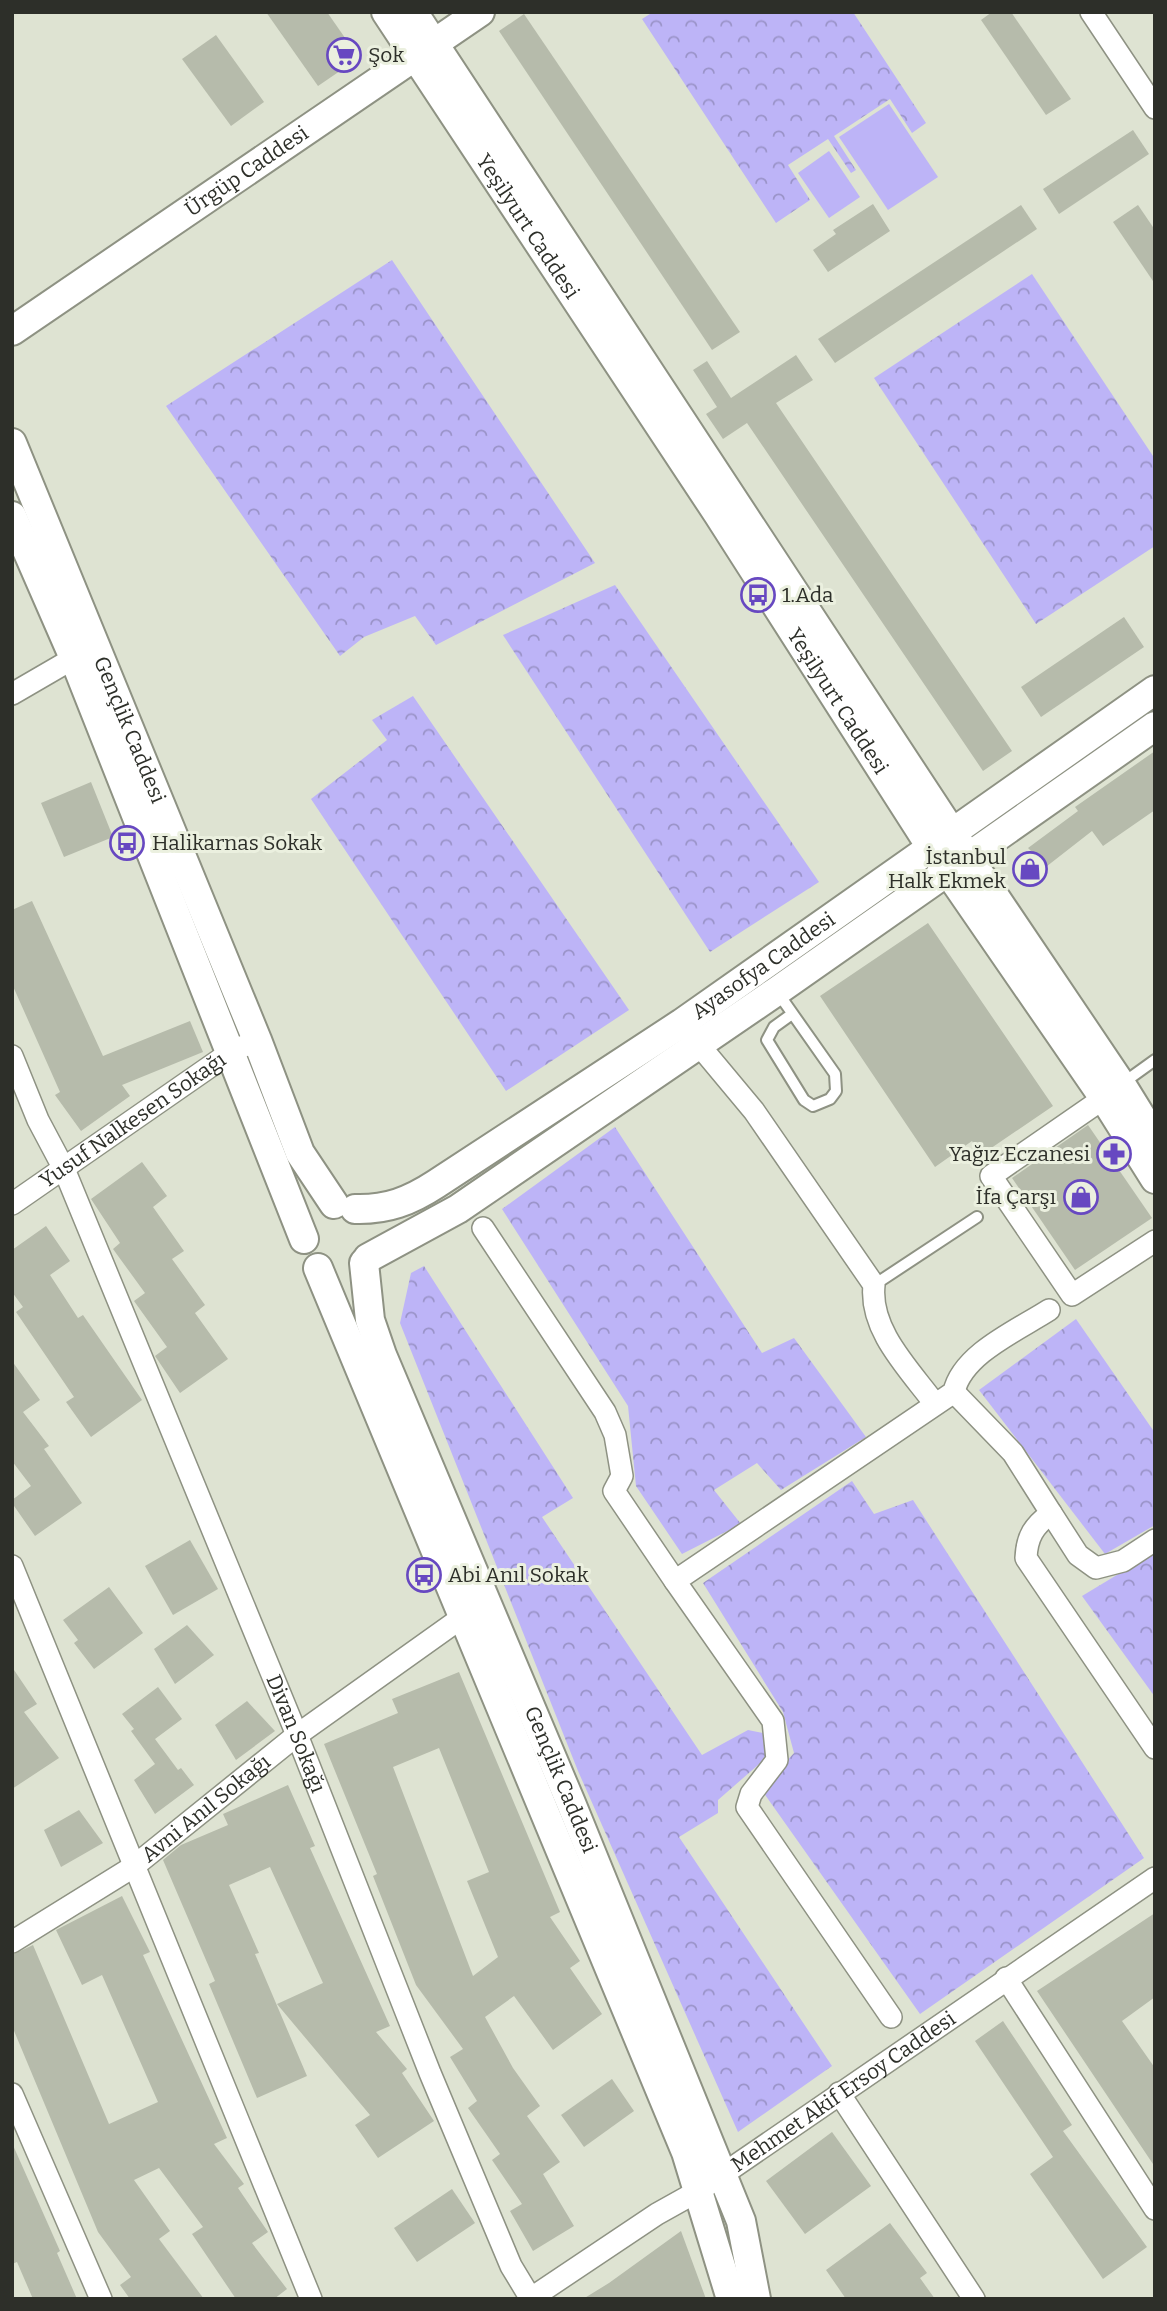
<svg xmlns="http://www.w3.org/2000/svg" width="1167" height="2311" font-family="Bitter,serif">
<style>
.green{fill:#bdb4f7}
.park{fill:url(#park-crowns)}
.building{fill:#b6bbab;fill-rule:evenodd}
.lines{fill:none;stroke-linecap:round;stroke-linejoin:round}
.lane-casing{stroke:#8e9283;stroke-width:14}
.street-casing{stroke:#8e9283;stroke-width:24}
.secondary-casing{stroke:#8e9283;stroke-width:32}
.lane{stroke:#fff;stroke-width:10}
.street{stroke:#fff;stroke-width:21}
.secondary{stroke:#fff;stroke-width:28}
.labels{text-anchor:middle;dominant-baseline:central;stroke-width:6;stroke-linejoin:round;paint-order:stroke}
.poi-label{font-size:21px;fill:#2d2f29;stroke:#ebf0df;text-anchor:start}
.street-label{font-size:21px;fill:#2d2f29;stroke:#ebf0df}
</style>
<defs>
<pattern id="park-crowns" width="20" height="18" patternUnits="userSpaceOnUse" patternTransform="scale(1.75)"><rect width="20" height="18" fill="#bdb4f7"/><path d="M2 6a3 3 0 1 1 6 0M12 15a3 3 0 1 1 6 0" fill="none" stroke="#9a93c8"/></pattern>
</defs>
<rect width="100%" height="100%" fill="#dee3d2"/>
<g class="green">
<polygon points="889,104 938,177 888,210 839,137"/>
<polygon points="829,151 860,197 829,218 798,173"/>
</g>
<g class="park">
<polygon points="653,12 853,12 926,123 912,133 890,99 834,136 856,170 851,173 828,139 788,165 810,200 776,223 642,19"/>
<polygon points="392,260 595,563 436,645 415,616 364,637 340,656 166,406"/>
<polygon points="1032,274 1155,459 1155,546 1036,624 874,378"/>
<polygon points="615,585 819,882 710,952 503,635"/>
<polygon points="413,696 629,1010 506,1091 311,799 387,740 372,720"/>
<polygon points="615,1127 762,1353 794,1338 866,1437 781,1490 757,1463 714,1490 741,1524 682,1554 636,1486 628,1406 502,1209"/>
<polygon points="424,1266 573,1498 542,1517 702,1755 748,1730 768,1734 766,1758 718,1800 718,1813 679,1837 832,2066 738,2132 578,1771 400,1323 411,1273"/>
<polygon points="1076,1319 1155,1433 1155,1525 1105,1554 979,1390"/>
<polygon points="852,1481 874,1514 913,1500 1144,1858 920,2014 761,1789 794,1753 783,1712 703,1583"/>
<polygon points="1155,1552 1155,1697 1082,1596"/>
</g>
<g class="building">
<polygon points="266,12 327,12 359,58 318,86"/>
<polygon points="992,12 1011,12 1071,99 1046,115 981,20"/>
<polygon points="524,14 740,332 712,350 499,31"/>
<polygon points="216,35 264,102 231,126 182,59"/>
<polygon points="1133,130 1149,154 1059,214 1043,189"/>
<polygon points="873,204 890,231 828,272 813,250 836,234 833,230"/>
<polygon points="1021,205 1037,229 835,363 818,339"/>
<polygon points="1138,205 1155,230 1155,284 1113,222"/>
<polygon points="796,355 813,380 776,403 1012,751 983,771 747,423 723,439 706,414 717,407 693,370 707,361 731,398"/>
<polygon points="1124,617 1144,647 1041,717 1021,687"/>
<polygon points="1155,751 1155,810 1103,846 1092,831 1042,870 1045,873 1028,886 1015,864 1032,852 1028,848 1078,811 1075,807"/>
<polygon points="91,782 113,837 64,857 41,803"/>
<polygon points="32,901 103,1056 190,1021 203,1052 122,1085 130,1096 81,1131 55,1095 60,1092 12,984 12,910"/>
<polygon points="928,923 1053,1106 981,1155 972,1141 935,1167 820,996"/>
<polygon points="1088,1125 1152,1218 1075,1270 1012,1178"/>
<polygon points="142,1162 167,1196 153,1207 184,1251 172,1259 205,1305 195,1313 228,1359 180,1393 155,1356 167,1347 134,1301 145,1293 113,1249 120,1243 91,1199"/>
<polygon points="46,1226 70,1261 50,1275 78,1318 83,1315 142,1400 91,1437 66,1402 74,1397 16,1312 23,1307 12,1292 12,1250"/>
<polygon points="12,1361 40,1400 23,1412 49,1446 44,1449 82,1503 35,1536 12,1503 12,1500 31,1486 12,1461"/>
<polygon points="190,1540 218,1589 173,1615 145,1566"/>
<polygon points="109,1587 143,1633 94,1669 74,1643 78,1640 63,1620"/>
<polygon points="187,1625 214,1655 175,1684 154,1649"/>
<polygon points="12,1667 37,1704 24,1712 59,1758 12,1789"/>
<path d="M 459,1672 L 560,1912 L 550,1917 L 580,1961 L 570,1968 L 602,2014 L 553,2050 L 514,1996 L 485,2017 L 513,2068 L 540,2106 L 527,2116 L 560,2162 L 543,2174 L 574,2226 L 533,2251 L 510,2211 L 522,2204 L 492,2160 L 500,2154 L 468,2108 L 477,2101 L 450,2057 L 463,2049 L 416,1985 L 373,1876 L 377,1874 L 324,1744 L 398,1713 L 392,1699 ZM 439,1748 L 489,1872 L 467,1881 L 498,1957 L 473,1976 L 393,1767 Z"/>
<polygon points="158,1687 182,1719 155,1739 178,1770 181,1768 194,1785 155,1814 134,1780 155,1764 131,1731 134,1729 122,1714"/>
<polygon points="247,1701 275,1731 236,1760 215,1725"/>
<polygon points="288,1785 315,1846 310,1848 390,2026 376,2032 407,2069 402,2073 434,2121 378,2158 355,2125 370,2115 277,2004 323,1983 270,1867 229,1885 259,1953 255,1954 307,2076 257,2098 209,1984 215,1981 163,1860 181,1845 228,1825 223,1814"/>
<polygon points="79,1810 103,1843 61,1867 44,1830"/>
<polygon points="122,1896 150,1952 143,1955 227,2138 214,2144 244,2184 238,2188 268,2232 252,2243 287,2289 274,2299 236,2299 192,2234 203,2227 159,2168 134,2180 170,2231 159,2239 204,2299 130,2299 120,2285 131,2277 98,2232 12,2026 12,1955 33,1945 109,2124 158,2102 102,1975 82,1985 56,1930"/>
<polygon points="1155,1913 1155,1997 1122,2021 1155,2068 1155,2167 1037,1991"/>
<polygon points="1003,2021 1072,2125 1063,2131 1147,2247 1103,2279 1030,2174 1053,2157 975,2041"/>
<polygon points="612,2079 634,2111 584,2147 561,2115"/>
<polygon points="832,2132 871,2186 805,2234 766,2181"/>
<polygon points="12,2143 60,2251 57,2253 77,2299 33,2299 17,2262 12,2264"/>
<polygon points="452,2189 475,2223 417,2262 394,2228"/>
<polygon points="890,2223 927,2273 920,2278 935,2299 846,2299 826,2270"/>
<polygon points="681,2231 706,2299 583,2299 609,2283"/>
</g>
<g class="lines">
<g class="lane-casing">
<g id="lane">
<polyline points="778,993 835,1074 836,1091 830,1099 813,1106 804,1100 767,1040 774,1027 792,1014"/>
<polyline points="1123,1083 1155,1060"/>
<polyline points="874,1285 977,1217"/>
</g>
</g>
<g class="street-casing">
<g id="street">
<polyline points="1091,12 1155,108"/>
<polyline points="12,694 74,658"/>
<path d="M 689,1033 L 754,1111 L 874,1285 C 869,1330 909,1369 935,1404"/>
<path id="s1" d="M 12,1056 L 38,1120 L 64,1169 L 297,1735 L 430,2073 L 511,2266 L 531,2299"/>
<polyline points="1104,1098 991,1176 1072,1295 1155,1241"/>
<path id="s2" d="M 12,1204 L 231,1052 L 257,1040"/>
<polyline points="483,1228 605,1412 615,1435 622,1476 614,1491 675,1581"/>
<path d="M 954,1392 L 1013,1453 L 1051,1513 C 1034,1526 1027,1536 1026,1558 L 1155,1748"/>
<polyline points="1051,1513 1078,1555 1096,1568 1123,1561 1155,1540"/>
<polyline points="12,1566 311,2299"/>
<path id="s3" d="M 12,1942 L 133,1867 L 297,1735 L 464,1616"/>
<polyline points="1006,1978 1155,2209"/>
<path d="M 891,2017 L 747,1807 L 751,1794 L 777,1760 L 773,1721 L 675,1581 L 954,1392 C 962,1354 1018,1330 1049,1310"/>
<polyline points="839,2093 974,2299"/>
<polyline points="12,2094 101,2299"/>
<path id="s4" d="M 530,2299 L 657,2214 L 700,2190 L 1155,1878"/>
</g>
</g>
<g class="secondary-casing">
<g id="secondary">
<path id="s5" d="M 386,12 L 718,514 L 931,847 L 1104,1098 L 1155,1179"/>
<polyline points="413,12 968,857 1121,1084 1155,1139"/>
<path id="s6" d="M 12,331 L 480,12"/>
<path id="s7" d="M 12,443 L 257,1040 L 300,1153 L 334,1204"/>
<polyline points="12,516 74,658 304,1239"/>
<path id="s8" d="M 355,1209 C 387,1210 410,1201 436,1184 L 682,1023 L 1155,690"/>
<polyline points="368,1258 458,1209 777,991 1155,726"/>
<path id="s9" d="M 364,1263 L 370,1320 L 382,1355 L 571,1803 L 741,2221 L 756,2299"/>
<polyline points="318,1268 686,2152 731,2299"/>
</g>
</g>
<use href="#lane" class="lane"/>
<use href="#street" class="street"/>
<use href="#secondary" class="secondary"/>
</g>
<defs>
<g id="supermarket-ring" transform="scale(1.75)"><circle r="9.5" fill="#ebf0df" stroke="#6748c1" stroke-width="1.5"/><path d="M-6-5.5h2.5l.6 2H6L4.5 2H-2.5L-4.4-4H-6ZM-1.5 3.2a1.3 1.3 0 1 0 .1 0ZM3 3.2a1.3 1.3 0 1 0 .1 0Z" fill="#6748c1"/></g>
<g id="bus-ring" transform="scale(1.75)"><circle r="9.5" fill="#ebf0df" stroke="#6748c1" stroke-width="1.5"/><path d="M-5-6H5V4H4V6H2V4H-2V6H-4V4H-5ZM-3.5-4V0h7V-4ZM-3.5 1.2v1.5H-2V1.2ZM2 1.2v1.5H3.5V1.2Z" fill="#6748c1"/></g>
<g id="shop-ring" transform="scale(1.75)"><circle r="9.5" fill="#ebf0df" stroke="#6748c1" stroke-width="1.5"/><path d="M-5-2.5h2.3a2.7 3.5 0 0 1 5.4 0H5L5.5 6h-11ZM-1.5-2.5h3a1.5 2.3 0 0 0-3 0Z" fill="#6748c1"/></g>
<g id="pharmacy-ring" transform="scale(1.75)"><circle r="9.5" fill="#ebf0df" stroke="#6748c1" stroke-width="1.5"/><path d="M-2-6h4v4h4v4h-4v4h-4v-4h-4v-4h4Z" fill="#6748c1"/></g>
</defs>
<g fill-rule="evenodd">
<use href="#supermarket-ring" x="344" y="55"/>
<use href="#bus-ring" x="758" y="595"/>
<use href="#bus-ring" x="127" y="843"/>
<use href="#shop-ring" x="1030" y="869"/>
<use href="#pharmacy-ring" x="1114" y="1154"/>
<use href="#shop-ring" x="1081" y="1197"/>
<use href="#bus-ring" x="424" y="1575"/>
</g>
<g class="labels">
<g class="poi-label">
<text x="368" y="55">Şok</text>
<text x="782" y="595">1.Ada</text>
<text x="152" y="843">Halikarnas Sokak</text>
<text x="1006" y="857" text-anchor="end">İstanbul<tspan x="1006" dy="24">Halk Ekmek</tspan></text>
<text x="1090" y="1154" text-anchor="end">Yağız Eczanesi</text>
<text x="1056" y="1197" text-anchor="end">İfa Çarşı</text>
<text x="448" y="1575">Abi Anıl Sokak</text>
</g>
<g class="street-label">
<text stroke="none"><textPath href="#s6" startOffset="284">Ürgüp Caddesi</textPath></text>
<text stroke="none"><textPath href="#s5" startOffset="257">Yeşilyurt Caddesi</textPath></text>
<text stroke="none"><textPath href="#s5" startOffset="824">Yeşilyurt Caddesi</textPath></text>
<text stroke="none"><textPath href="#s7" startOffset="310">Gençlik Caddesi</textPath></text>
<text stroke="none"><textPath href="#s8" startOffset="480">Ayasofya Caddesi</textPath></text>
<text stroke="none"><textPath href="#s2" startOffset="147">Yusuf Nalkesen Sokağı</textPath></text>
<text stroke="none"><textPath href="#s1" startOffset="735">Divan Sokağı</textPath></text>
<text stroke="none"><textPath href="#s9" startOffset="555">Gençlik Caddesi</textPath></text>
<text stroke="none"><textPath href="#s3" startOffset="236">Avni Anıl Sokağı</textPath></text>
<text stroke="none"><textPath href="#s4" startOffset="376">Mehmet Akif Ersoy Caddesi</textPath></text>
</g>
</g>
<rect width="1167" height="2311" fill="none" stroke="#2d2f29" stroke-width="28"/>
</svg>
